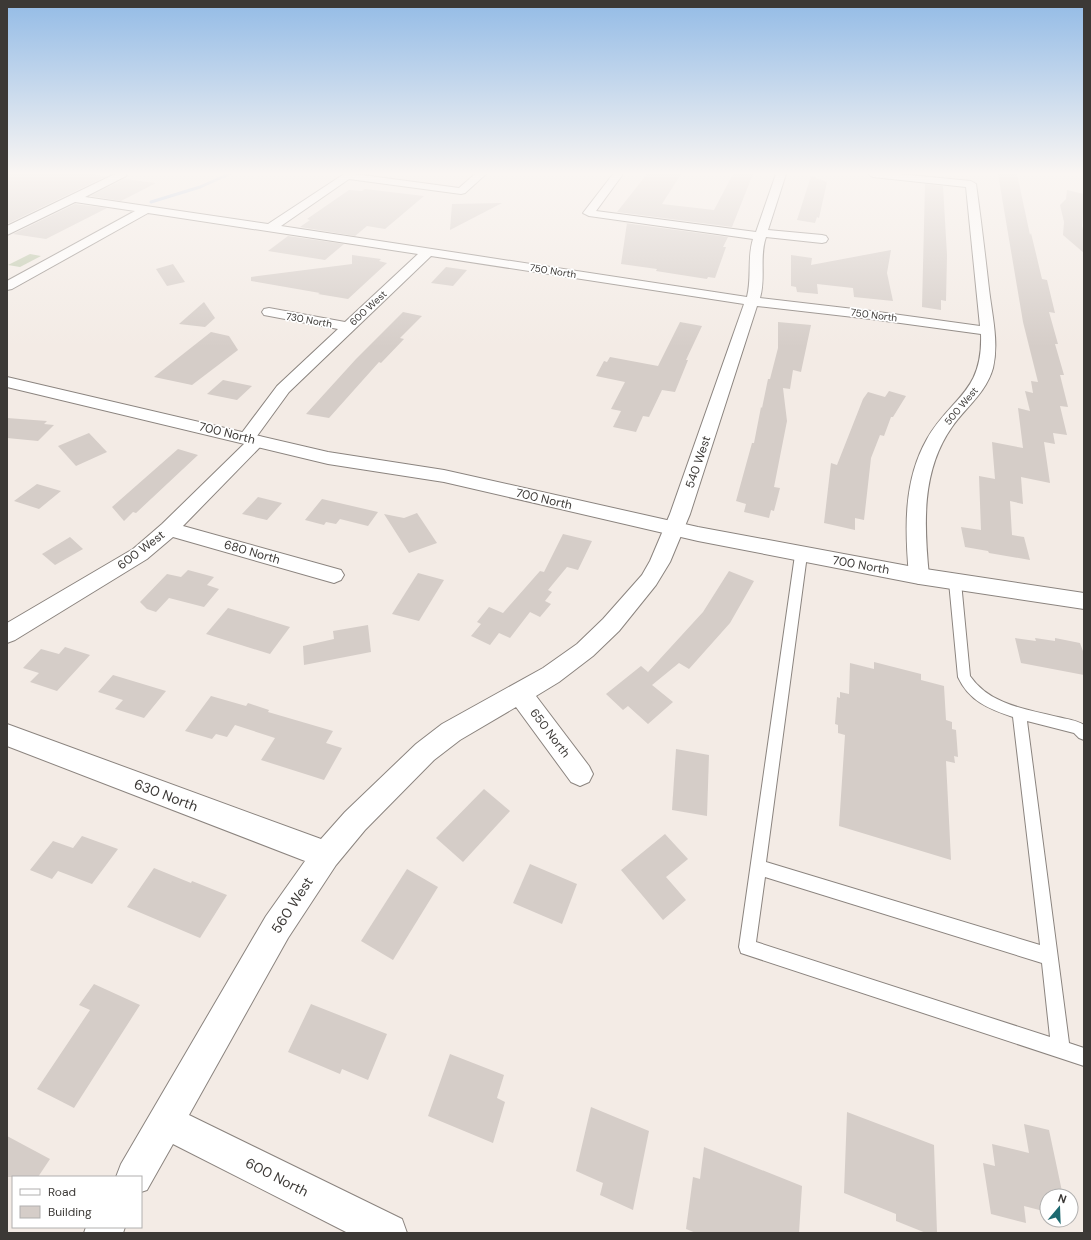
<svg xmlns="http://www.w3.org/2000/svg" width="1091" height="1240" font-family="'DM Sans',sans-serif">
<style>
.green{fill:#bcc7a9}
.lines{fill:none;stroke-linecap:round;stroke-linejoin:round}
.stream{stroke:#b3c6e2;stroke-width:3}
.building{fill:#d5cdc8}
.lane-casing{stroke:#8b847f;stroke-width:2}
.street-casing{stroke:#8b847f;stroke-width:2}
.secondary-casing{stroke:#8b847f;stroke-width:2}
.lane{fill:#fff;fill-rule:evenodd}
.street{fill:#fff;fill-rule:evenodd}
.secondary{fill:#fff;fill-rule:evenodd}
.labels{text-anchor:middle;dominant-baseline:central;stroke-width:3.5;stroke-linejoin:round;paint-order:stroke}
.far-street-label{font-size:10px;fill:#3c3936;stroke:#fff}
.street-label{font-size:12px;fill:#3c3936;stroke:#fff}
.near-street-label{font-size:14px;fill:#3c3936;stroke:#fff}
</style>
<rect width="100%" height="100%" fill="#f3ebe5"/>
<polygon class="green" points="30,254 41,256 20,267 8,265"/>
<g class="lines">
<polyline class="stream" points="151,202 200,187 229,174"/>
</g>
<g class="building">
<polygon points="7,174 90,174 107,176 7,224"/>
<polygon points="647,174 681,174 662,204 714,210 733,174 753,174 732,227 617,212"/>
<polygon points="998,174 1017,174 1030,235 1031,233 1042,279 1047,280 1055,313 1049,312 1058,344 1055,344 1064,375 1060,375 1068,407 1060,406 1067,435 1053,433 1055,444 1044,442 1050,483 1021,477 1023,504 1010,501 1012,535 1024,537 1030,560 989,553 988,551 965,547 961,527 981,530 979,476 995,479 992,442 1023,448 1018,408 1030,411 1025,391 1033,393 1031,381 1038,382 1023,322"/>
<polygon points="811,176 827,182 819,218 817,217 815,223 797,220"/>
<polygon points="124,179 156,183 121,201 90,196"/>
<polygon points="925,184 943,186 947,255 946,301 941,300 941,310 922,307"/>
<polygon points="365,189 424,196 385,229 367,226 355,236 300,227 310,220 307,219 349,190 362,191"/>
<polygon points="1067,190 1084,194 1082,226 1084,235 1084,253 1063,235 1064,222 1060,205 1066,199"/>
<polygon points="502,203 450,230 452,204"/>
<polygon points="75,204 107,208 46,239 13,234"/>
<polygon points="610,221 728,237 723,247 726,247 715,278 708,277 707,279 675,274 656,271 657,269 621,264 627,223"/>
<polygon points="288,236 344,244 325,260 268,251"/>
<polygon points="891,250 887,273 893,301 854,297 853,288 817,284 818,294 797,292 796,287 791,286 791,255 812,258 811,265"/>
<polygon points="352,255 381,259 379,261 387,263 348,299 318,294 320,293 251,281 251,277 352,264"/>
<polygon points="173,264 185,282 167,286 156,269"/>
<polygon points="446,267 467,270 453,286 431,283"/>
<polygon points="204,302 215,318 205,327 179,324"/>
<polygon points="403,312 422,316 400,338 404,339 381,363 379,362 329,418 306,414 356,359"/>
<polygon points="680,322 702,326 686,360 688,360 675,392 662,390 649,417 643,416 636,432 613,427 621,411 611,409 625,382 596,376 604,361 607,362 610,357 658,366"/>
<polygon points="778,322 811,325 801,372 793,370 790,389 783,388 787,421 774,487 780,488 774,511 771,510 769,518 744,512 746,504 736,501 752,443 754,443 761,407 762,408 768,379 770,379 778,348"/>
<polygon points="211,332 229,336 238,350 192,385 154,377"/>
<polygon points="223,380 252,386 237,400 207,394"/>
<polygon points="889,391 906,396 893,417 891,417 884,436 880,435 871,458 864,520 855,518 855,530 824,523 831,463 837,465 863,399 868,392 885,397"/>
<polygon points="7,418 47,421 44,424 54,425 38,441 7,438"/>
<polygon points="89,433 107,452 76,466 58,446"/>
<polygon points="178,449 198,455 136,513 133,512 124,521 112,507"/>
<polygon points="37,484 61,491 39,509 14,501"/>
<polygon points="258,497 282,503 267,520 242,514"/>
<polygon points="322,499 378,512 368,526 340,519 336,524 326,522 324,525 305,520"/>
<polygon points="417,513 437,543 409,553 384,514 404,518"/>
<polygon points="563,534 592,541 578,570 567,567 548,590 552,592 545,601 551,604 540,617 530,612 510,638 499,633 490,645 471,636 481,624 477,622 489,607 503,613 540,571 544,572"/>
<polygon points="70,537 83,549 55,565 42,554"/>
<polygon points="188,570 214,577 207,585 219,589 204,607 169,598 156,612 147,609 140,602 167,574 181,577"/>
<polygon points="729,571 754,581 730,623 689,669 679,663 652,685 673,702 648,724 628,706 623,710 606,694 641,666 648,672 703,612"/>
<polygon points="418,573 444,580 419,621 392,614"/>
<polygon points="228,608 290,627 270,654 206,634"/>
<polygon points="368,625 371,652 304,665 303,646 334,639 333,631"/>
<polygon points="1015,638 1036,641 1035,638 1055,641 1055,638 1080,643 1084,654 1084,675 1021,663"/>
<polygon points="65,647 90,655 57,691 30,682 39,673 23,668 41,649 59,654"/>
<polygon points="874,662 921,674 921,680 944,686 946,720 952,722 952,729 956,730 958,757 954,756 955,763 946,761 951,860 839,826 845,735 838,733 838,725 835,724 837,697 840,698 840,692 849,694 850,663 874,669"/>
<polygon points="113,675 166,691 144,718 115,709 123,700 98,692"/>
<polygon points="211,696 246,706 248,703 269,710 268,712 333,731 326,743 342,748 324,780 261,760 275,738 235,725 227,737 216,734 212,739 185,731"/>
<polygon points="676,749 709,755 707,816 672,810"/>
<polygon points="484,789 510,811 463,862 436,838"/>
<polygon points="665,834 688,859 666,877 686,900 663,920 621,870"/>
<polygon points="82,836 118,849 92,884 58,871 52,879 30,870 53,841 73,848"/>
<polygon points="530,864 577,884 562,924 513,903"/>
<polygon points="154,868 191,883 192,881 227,895 200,938 127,907"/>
<polygon points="407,869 438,887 393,960 361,941"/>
<polygon points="94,984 140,1005 74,1108 37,1089 90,1010 79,1005"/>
<polygon points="311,1004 387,1034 368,1080 342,1069 340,1074 288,1052"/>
<polygon points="450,1054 504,1075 497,1098 505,1102 493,1143 428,1116"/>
<polygon points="591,1107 649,1131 633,1210 600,1195 603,1183 576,1171"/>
<polygon points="847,1112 934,1145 937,1233 926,1233 896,1221 896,1214 844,1193"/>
<polygon points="1024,1124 1049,1130 1063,1196 1047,1196 1047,1212 1024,1206 1026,1223 991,1214 983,1163 995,1166 992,1144 1029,1153"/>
<polygon points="7,1136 50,1159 38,1177 7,1177"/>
<polygon points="704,1147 802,1186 799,1233 696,1233 686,1229 693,1177 700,1179"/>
</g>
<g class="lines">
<g class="lane-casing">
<path id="lane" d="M 801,551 L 805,552 L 807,555 L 766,862 L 1040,945 L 1013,717 C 989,709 969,701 958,677 L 949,582 L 951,579 L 955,578 L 959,579 L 961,582 L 970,676 C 990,705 1026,709 1058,717 C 1066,719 1077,720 1084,725 L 1084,740 L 1079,738 L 1074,733 L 1027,721 L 1069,1043 L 1084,1048 L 1084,1066 L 741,953 L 739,947 L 795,555 L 797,552 ZM 765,877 L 1042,963 L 1050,1037 L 756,942 Z"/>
</g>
<g class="street-casing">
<g id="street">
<path d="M 115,174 L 127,174 L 126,176 L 85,197 L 268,224 L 344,174 L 355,174 L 459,188 L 475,174 L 486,174 L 465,193 L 461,194 L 349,179 L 281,226 L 747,297 C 752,277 747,258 753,239 L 589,216 L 583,213 L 613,174 L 623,174 L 596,211 L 756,232 L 776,174 L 786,174 L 768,230 L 822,235 L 826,236 L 828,239 L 826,242 L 822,243 L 766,237 C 759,257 766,278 760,298 L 871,311 L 980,326 L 966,187 L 873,177 L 868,174 L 899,174 L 971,181 L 976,184 C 981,219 985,254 989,289 C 992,315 999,342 993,368 C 986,393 966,407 952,427 C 921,471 924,525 929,576 L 926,581 L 919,584 L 912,581 L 909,576 C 905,530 903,481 927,439 C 951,397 983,393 981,334 L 871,319 L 757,306 L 690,514 L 670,562 L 656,585 L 619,631 L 593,656 L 559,682 L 536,696 L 589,766 L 593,774 L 589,782 L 580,786 L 571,782 L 516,707 L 460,740 L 434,760 L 365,830 L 336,865 L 288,938 L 189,1115 L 402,1219 L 407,1233 L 348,1233 L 173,1144 L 147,1190 L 141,1192 L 141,1177 L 116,1177 L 121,1164 L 266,916 L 305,861 L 7,746 L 7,724 L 321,839 L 345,812 L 416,744 L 442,724 L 543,668 L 577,644 L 603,619 L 642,575 L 650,561 L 670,514 L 744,304 L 431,256 L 289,392 L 257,436 L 262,437 L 265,441 L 262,445 L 183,526 L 341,570 L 344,575 L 341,580 L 334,583 L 173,537 L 147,559 L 15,640 L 7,643 L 7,623 L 133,549 L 162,524 L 245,443 L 241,442 L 238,438 L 277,386 L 338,329 L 264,315 L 262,312 L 264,309 L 269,308 L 345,322 L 418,254 L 148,213 L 12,289 L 7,290 L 7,281 L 135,211 L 75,202 L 7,235 L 7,226 Z"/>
<polygon points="86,1227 125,1227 123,1233 84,1233"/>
</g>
</g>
<g class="secondary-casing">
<polygon id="secondary" points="7,377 328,452 444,470 698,527 919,568 1084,593 1084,609 919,584 698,541 444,482 328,464 7,387"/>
</g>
<use href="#lane" class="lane"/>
<use href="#street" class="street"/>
<use href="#secondary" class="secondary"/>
</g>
<linearGradient id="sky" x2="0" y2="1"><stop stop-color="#93bbe6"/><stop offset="0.5" stop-color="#faf6f3"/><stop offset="1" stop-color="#faf6f3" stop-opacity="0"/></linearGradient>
<rect width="1091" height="347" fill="url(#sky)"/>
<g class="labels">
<g class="far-street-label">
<text transform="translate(553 271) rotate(9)">750 North</text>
<text transform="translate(368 308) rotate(-43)">600 West</text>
<text transform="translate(874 315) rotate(7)">750 North</text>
<text transform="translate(309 320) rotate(10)">730 North</text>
<text transform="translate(961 406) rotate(-50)">500 West</text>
</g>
<g class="street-label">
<text transform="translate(227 433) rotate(14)">700 North</text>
<text transform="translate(698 462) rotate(-71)">540 West</text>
<text transform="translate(544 499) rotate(13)">700 North</text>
<text transform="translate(141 550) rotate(-37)">600 West</text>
<text transform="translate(252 552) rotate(16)">680 North</text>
<text transform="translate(861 565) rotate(10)">700 North</text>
<text transform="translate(550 733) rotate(53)">650 North</text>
</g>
<g class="near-street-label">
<text transform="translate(166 795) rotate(21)">630 North</text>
<text transform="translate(292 905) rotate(-57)">560 West</text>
<text transform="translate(277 1177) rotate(27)">600 North</text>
</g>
</g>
<rect width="1091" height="1240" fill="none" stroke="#3c3936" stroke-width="16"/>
<rect x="12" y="1176" width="130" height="52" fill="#ffffff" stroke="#b1b0af"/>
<rect x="20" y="1189" width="20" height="6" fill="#ffffff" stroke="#b1b0af"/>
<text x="48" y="1196" font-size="12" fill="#3c3936">Road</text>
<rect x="20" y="1206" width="20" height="12" fill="#d5cdc8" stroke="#b1b0af"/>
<text x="48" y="1216" font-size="12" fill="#3c3936">Building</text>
<g transform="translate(1059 1208) rotate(19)"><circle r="19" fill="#ffffff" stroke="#b1b0af"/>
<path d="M0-3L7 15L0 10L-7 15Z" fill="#1d6970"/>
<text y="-6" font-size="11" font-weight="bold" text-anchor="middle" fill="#3c3936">N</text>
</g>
</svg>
